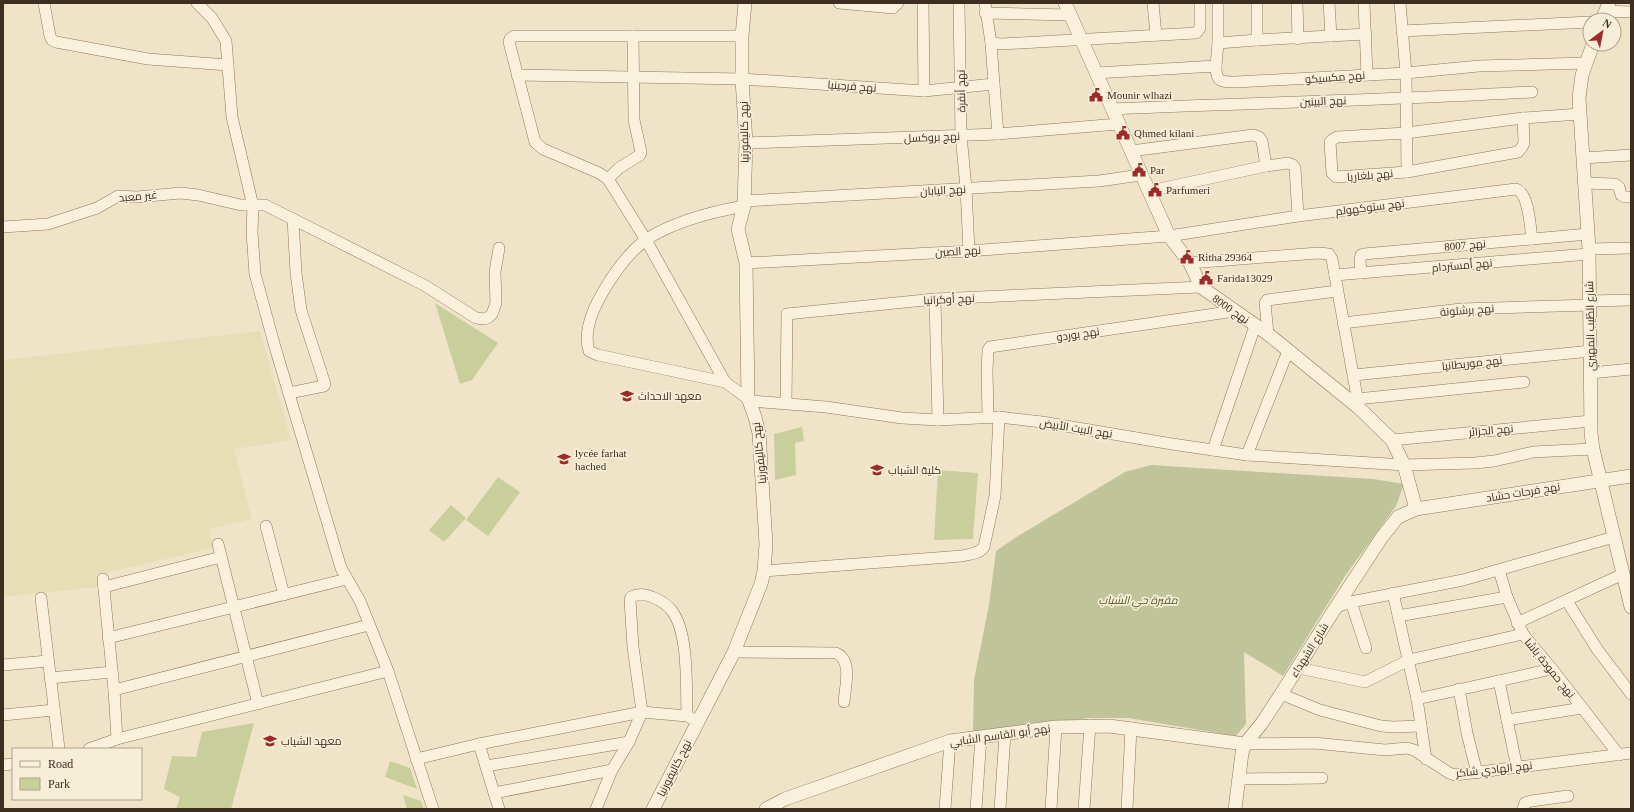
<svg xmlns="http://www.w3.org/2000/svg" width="1634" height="812" font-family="'Times New Roman',Cairo,serif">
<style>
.farmland{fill:#e6deb5}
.green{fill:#c9cf9b}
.cemetery{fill:#bfc49a}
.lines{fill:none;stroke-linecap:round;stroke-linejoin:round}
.minor-casing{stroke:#8d765c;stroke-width:12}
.tertiary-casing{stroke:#8d765c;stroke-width:14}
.minor{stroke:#faf1dc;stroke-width:11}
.tertiary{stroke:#faf1dc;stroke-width:13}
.labels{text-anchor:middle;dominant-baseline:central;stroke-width:3.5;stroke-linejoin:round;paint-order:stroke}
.street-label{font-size:11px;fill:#3d2e20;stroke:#f7eed8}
.poi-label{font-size:11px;fill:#3d2e20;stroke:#f7eed8;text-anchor:start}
.park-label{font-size:11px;font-style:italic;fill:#4d5a26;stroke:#f7eed8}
</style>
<rect width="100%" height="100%" fill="#f0e4c8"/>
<polygon class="farmland" points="260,331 291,440 234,449 252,519 209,529 213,548 97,575 98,587 3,597 3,360"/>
<g class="green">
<polygon points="435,303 498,343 472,380 460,384"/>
<polygon points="802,427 804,441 795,443 796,475 775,480 774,434"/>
<polygon points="938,470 978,473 973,539 934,540"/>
<polygon points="498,477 520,492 488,536 466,520"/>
<polygon points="451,505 466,518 444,542 429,530"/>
<polygon points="254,723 231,809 176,809 180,797 164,789 172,756 196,757 202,732"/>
<polygon points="390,761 410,768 417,789 385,777"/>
<polygon points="403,795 421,801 424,809 407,809"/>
</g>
<polygon class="cemetery" points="1151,465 1373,479 1404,484 1396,506 1345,576 1283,676 1244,652 1246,724 1236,736 1128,718 1088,718 981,734 973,731 974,680 989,605 996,551 1018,536 1125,472"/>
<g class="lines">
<g class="minor-casing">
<g id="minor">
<polyline points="44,3 50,36 52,40 56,42 148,59 228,65"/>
<polyline points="197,3 212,18 226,41 232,117 253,206 252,232 255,274 275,347 341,568 360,601 388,671 433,809"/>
<polyline points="839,3 893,8 898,3"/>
<polyline points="923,3 924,91"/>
<polyline points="959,3 961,135 966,188 969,251"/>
<polyline points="985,3 991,43 1002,44 1196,33 1200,28 1200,3"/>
<polyline points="1153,3 1156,35"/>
<polyline points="1218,3 1218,43"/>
<polyline points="1257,3 1257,40"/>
<polyline points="1297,3 1298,39"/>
<polyline points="1329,3 1331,36"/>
<polyline points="1364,3 1367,75"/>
<polyline points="1400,3 1406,73 1407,172 1336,177 1332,173 1330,142 1332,140 1337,137 1406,133 1523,118 1580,114"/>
<polyline points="1605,11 1631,12"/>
<polyline points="985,13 1070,15"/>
<polyline points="1402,31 1590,22"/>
<polyline points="991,43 994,84"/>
<polyline points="1216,66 1218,43 1257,40 1366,34"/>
<path d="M 1096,73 L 1216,66 C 1216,83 1222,82 1236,82 L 1406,73 L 1479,66 L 1586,63"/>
<polyline points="517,75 742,79 924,91 994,84 998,134"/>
<path d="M 1113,109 C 1253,103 1393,100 1532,92"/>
<polyline points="746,143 998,134 1118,124"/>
<polyline points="1131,151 1253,135 1259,137 1262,141 1266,166"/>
<polyline points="1583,158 1631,155"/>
<polyline points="1407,172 1518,152 1522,147 1524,143 1523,118"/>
<polyline points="608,179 619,168 640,155 641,152 634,120 633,36"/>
<polyline points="1584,183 1615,184 1619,187 1621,195 1625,197 1631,197"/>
<polyline points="1150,191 1266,166 1288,163 1293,165 1295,168 1298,216"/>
<polyline points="744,201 1099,181 1141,175"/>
<path d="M 744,206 C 711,212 675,221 647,239 C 627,253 609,280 598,301 C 590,316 584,336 589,351 L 598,355 L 725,382 L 751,401 L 826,407 L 902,418 L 938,420 L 999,417 L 1042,422 L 1172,444 L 1247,455 L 1404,465 L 1475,463 L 1494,461 L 1533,452 L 1593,449"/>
<polyline points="3,227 48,224 97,208 118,196 137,197 181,193 198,195 241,205 265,205 424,285 476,318 485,319 489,317 492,314 496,303 495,272 499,248"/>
<polyline points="1589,249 1631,248"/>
<path d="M 746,263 L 969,251 L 1169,236 L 1298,216 L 1516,189 C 1529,193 1530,226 1532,239"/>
<polyline points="1190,263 1318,253 1329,254 1332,259 1359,408"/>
<polyline points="1361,273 1360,260 1361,255 1364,254 1588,234"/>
<polyline points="1335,275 1589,254"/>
<polyline points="935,299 938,420"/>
<polyline points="1590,301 1631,300"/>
<polyline points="1343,323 1461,309 1591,305"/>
<polyline points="1268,334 1265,303 1267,300 1337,291"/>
<polyline points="1591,373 1631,369"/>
<polyline points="1354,375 1591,351"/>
<polyline points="725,382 646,240 608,179 599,173 543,149 535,142 509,42 510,39 514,36 742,36"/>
<polyline points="289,393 324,386 325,384 301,310 296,273 293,219"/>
<polyline points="1357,399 1524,382"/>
<polyline points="786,403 787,314 935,299 1201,287"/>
<polyline points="988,416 987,371 988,350 990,347 1235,311"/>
<polyline points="1392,440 1591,421"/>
<polyline points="1213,450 1255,326"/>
<polyline points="1247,455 1288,351"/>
<polyline points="266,526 284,595"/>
<polyline points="218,544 258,704"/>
<polyline points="1499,570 1507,597 1523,634 1552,669 1619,755"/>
<path d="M 764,571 L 962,556 C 970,554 979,554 984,547 L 995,496 L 999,417"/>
<polyline points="103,579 114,690 117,739"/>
<polyline points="104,587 221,557"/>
<polyline points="1393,593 1417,699 1426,759"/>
<polyline points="41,598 59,749"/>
<polyline points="1567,601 1597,649 1631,694"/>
<polyline points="1351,602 1366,648"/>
<polyline points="1336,607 1351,602 1463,580 1614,537"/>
<polyline points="1398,616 1507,597"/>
<polyline points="1517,623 1623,574"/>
<polyline points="108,638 347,579"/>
<path d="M 734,652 L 836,653 C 853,660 845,687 844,702"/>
<polyline points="3,665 48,661"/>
<polyline points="1299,668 1365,682 1409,660 1523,634"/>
<polyline points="50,678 112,672"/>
<polyline points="1499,681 1517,768"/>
<polyline points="1459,689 1467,733 1477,773"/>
<polyline points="114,690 369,625"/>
<polyline points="1281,694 1320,710 1381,726 1393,727 1421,726"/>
<polyline points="1417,699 1552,669"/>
<polyline points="3,715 54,710"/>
<polyline points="1507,720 1582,708"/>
<polyline points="479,744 499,809"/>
<polyline points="1245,744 1314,743 1385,750 1407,748 1414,750 1449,773 1455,775 1631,753"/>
<polyline points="89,749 117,739 388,671"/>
<polyline points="416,759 479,744 642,712 687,716 693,719"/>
<polyline points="3,765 13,764"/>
<polyline points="486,766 629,742"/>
<polyline points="1239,779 1322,778"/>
<polyline points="494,793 612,770"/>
<path d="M 596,809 L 612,770 L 629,742 L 642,712 L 633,647 L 630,600 L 631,597 C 639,593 645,594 652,597 C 660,600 667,604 672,611 C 689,633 686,688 687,716"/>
<polyline points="945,809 950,741"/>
<polyline points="976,809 981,737"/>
<polyline points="1000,809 1005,734"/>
<polyline points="1051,809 1056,727"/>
<polyline points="1084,809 1090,725"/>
<polyline points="1127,809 1131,728"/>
<polyline points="1523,809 1525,803 1531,801 1568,796"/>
</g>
</g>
<g class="tertiary-casing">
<g id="tertiary">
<polyline points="1065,3 1169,236 1190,263 1201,287 1268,334 1359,408 1392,440 1404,465 1416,509"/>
<polyline points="1602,20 1609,3"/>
<polyline points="1593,44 1582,75 1579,98 1589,249 1591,433 1593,449 1631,607"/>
<polyline points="653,809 734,652 761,584 764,571 766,544 759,433 755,417 748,398 746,263 738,229 744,206 746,143 742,79 742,36 745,3"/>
<polyline points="766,809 785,799 950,741 1056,727 1109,726 1245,744"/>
<polyline points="1235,809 1242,753 1245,744 1262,723 1281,694 1336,607 1382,537 1398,517 1416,509 1631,476"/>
</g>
</g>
<use href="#minor" class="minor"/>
<use href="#tertiary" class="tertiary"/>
</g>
<defs>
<g id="civic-bare" transform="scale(1.08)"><path d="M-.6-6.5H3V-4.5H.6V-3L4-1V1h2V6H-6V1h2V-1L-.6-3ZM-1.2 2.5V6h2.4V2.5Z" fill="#9e2a2b" stroke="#f7eed8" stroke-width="2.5" paint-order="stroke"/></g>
<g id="university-bare" transform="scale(1.08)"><path d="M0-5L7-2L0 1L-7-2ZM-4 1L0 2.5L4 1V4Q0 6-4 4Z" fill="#9e2a2b" stroke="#f7eed8" stroke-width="2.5" paint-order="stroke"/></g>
<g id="school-bare" transform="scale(1.08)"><path d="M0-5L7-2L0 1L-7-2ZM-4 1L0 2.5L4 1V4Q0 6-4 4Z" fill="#9e2a2b" stroke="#f7eed8" stroke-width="2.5" paint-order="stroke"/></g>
</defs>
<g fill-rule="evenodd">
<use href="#civic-bare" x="1096" y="95"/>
<use href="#civic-bare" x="1123" y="133"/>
<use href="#civic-bare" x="1139" y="170"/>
<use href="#civic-bare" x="1155" y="190"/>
<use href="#civic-bare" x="1187" y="257"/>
<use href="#civic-bare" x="1206" y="278"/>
<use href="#university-bare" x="627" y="396"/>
<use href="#university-bare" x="564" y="459"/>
<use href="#school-bare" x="877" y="470"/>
<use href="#school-bare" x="270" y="741"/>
</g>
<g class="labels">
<g class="street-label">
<text transform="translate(1335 77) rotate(-4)">نهج مكسيكو</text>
<text transform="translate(852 86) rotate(4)">نهج فرجينيا</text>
<text transform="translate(961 91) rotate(-91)">نهج أنقرة</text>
<text transform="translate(1323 101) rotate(-2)">نهج البينين</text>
<text transform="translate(744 132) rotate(-91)">نهح كاليفورنيا</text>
<text transform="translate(932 137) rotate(-2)">نهج بروكسل</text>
<text transform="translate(1370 175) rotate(-5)">نهج بلغاريا</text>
<text transform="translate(943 190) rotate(-3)">نهج اليابان</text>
<text transform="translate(138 196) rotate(-5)">غير معبد</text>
<text transform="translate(1370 207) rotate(-7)">نهج ستوكهولم</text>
<text transform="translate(1465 245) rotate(-5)">نهج 8007</text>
<text transform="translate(958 251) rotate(-3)">نهج الصين</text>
<text transform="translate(1462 265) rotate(-5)">نهج أمستردام</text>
<text transform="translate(949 299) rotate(-3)">نهج أوكرانيا</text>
<text transform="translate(1231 309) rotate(35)">نهج 8000</text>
<text transform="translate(1467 310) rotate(-4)">نهج برشلونة</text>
<text transform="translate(1590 326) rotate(-91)">شارع الطّيب المهيري</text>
<text transform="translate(1078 334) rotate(-8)">نهج بوردو</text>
<text transform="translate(1472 363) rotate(-6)">نهج موريطانيا</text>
<text transform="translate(1076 428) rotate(9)">نهج البيت الأبيض</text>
<text transform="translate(1491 430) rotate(-5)">نهج الجزائر</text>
<text transform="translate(759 453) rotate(-96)">نهح كاليفورنيا</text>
<text transform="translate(1523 492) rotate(-9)">نهج فرحات حشاد</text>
<text transform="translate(1309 650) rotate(-58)">شارع الشهداء</text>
<text transform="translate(1550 668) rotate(51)">نهج حمودة باشا</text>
<text transform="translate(1000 735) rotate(-8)">نهج أبو القاسم الشابي</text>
<text transform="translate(674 768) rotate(-63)">نهح كاليفورنيا</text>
<text transform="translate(1494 769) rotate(-6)">نهج الهادي شاكر</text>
</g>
<g class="poi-label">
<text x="1107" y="95">Mounir wlhazi</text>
<text x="1134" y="133">Qhmed kilani</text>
<text x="1150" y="170">Par</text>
<text x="1166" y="190">Parfumeri</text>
<text x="1198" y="257">Ritha 29364</text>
<text x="1217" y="278">Farida13029</text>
<text x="638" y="396">معهد الاحداث</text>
<text x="575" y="453">lycée farhat<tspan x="575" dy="13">hached</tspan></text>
<text x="888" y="470">كلية الشباب</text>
<text x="281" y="741">معهد الشياب</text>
</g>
<g class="park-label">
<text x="1138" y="600">مقبرة حي الشباب</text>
</g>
</g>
<rect width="1634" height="812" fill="none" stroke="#3d2e20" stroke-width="8"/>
<rect x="12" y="748" width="130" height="52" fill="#f7eed8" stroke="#ada18e"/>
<rect x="20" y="761" width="20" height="6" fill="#faf1dc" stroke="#ada18e"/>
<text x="48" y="768" font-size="12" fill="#3d2e20">Road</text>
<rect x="20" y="778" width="20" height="12" fill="#c9cf9b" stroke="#ada18e"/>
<text x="48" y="788" font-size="12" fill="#3d2e20">Park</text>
<g transform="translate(1602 32) rotate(32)"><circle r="19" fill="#f7eed8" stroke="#ada18e"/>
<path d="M0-3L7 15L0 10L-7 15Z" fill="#9e2a2b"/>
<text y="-6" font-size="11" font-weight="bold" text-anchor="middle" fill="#3d2e20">N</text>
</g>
</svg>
